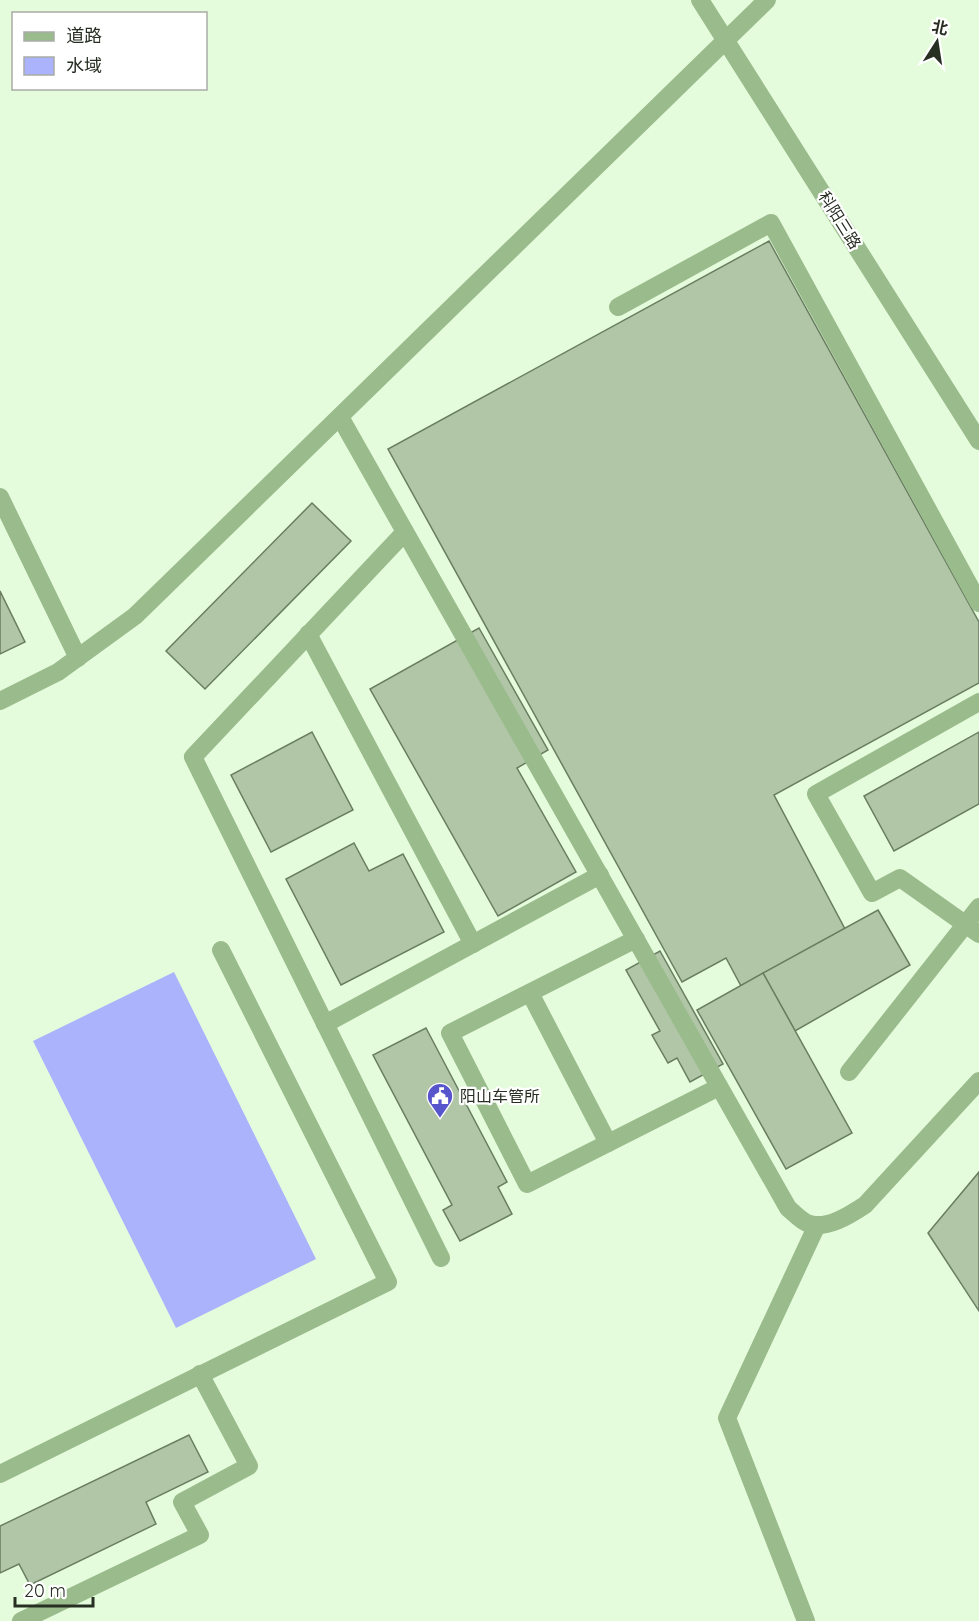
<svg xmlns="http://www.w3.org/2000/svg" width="979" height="1621" font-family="Quicksand,'Noto Sans SC',sans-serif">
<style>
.water{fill:#abb3fd}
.building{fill:#b0c6a7;stroke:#697d60;stroke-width:1.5}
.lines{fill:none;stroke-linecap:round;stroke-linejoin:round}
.minor{stroke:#9abb8c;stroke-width:18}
.labels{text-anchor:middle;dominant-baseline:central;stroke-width:4.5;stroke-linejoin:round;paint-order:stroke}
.street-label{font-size:16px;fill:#272f23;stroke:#fff}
.poi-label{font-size:16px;fill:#272f23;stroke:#fff;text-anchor:start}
</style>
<rect width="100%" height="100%" fill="#e5fcdc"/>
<polygon class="water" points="174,972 316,1259 176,1328 33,1041"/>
<g class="building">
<polygon points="769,241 979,622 979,683 774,795 845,929 741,986 726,958 682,982 388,449"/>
<polygon points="312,503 351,541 205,689 166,651"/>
<polygon points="0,591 25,642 0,654"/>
<polygon points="479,628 548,750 517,768 576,872 498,916 370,689"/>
<polygon points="312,732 353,810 271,852 231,775"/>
<polygon points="979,732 979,804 894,851 864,796"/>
<polygon points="354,843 369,871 403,854 444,932 341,985 286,879"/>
<polygon points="878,910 910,965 795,1031 763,973"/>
<polygon points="660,951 723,1064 690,1082 677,1058 668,1063 652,1035 660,1031 626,970"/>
<polygon points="763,973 852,1133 786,1169 697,1010"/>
<polygon points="426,1028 507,1182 498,1187 512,1214 460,1241 443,1210 452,1205 373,1055"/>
<polygon points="979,1172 979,1311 928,1233"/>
<polygon points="189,1435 208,1472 146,1502 156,1524 30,1585 19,1564 0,1573 0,1526"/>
</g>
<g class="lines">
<g class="minor">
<polyline points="700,0 979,441"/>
<polyline points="618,307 771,223 979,603"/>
<path d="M 340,417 L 788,1208 C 794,1213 800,1220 807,1223 C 825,1231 850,1215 865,1205 L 979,1081"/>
<polyline points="0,497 78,658"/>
<polyline points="405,532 193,757 441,1258"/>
<polyline points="308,634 473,944"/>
<polyline points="0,701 58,672 135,616 767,0"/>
<polyline points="979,702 816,794 872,893 900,878 979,934"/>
<polyline points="636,939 450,1033 527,1184 719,1087"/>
<polyline points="530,993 608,1143"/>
<polyline points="325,1024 600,875"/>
<polyline points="849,1072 979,907"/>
<polyline points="0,1474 388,1282 221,950"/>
<polyline points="21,1621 200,1535 182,1502 249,1466 200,1374"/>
<polyline points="806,1621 727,1418 817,1225"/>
</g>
</g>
<defs>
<g id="civic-pin" transform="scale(1.35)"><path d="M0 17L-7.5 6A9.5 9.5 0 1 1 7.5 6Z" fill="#5755cc" stroke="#fff"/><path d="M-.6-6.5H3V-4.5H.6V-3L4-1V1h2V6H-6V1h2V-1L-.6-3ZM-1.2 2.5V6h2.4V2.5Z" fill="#fff"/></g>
</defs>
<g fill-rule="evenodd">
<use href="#civic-pin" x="440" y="1096"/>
</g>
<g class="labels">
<g class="street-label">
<text transform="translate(840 220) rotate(58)">科阳三路</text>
</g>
<g class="poi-label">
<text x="460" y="1096">阳山车管所</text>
</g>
</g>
<rect x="12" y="12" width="195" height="78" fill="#ffffff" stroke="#a9aca7" stroke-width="1.5"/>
<rect x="24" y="32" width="30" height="9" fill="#9abb8c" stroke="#a9aca7" stroke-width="1.5"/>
<text x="66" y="42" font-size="18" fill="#272f23">道路</text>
<rect x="24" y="57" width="30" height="18" fill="#abb3fd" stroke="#a9aca7" stroke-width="1.5"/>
<text x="66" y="72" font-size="18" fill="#272f23">水域</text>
<g transform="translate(937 42) rotate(12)" stroke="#ffffff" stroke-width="4.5" paint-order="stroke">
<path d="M0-4.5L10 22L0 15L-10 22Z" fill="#272f23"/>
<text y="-9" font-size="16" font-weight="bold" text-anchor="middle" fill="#272f23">北</text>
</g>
<path d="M15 1597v9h78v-9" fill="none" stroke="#272f23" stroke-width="3"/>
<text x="24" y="1597" font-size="18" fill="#272f23" stroke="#ffffff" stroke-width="4.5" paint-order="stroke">20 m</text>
</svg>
